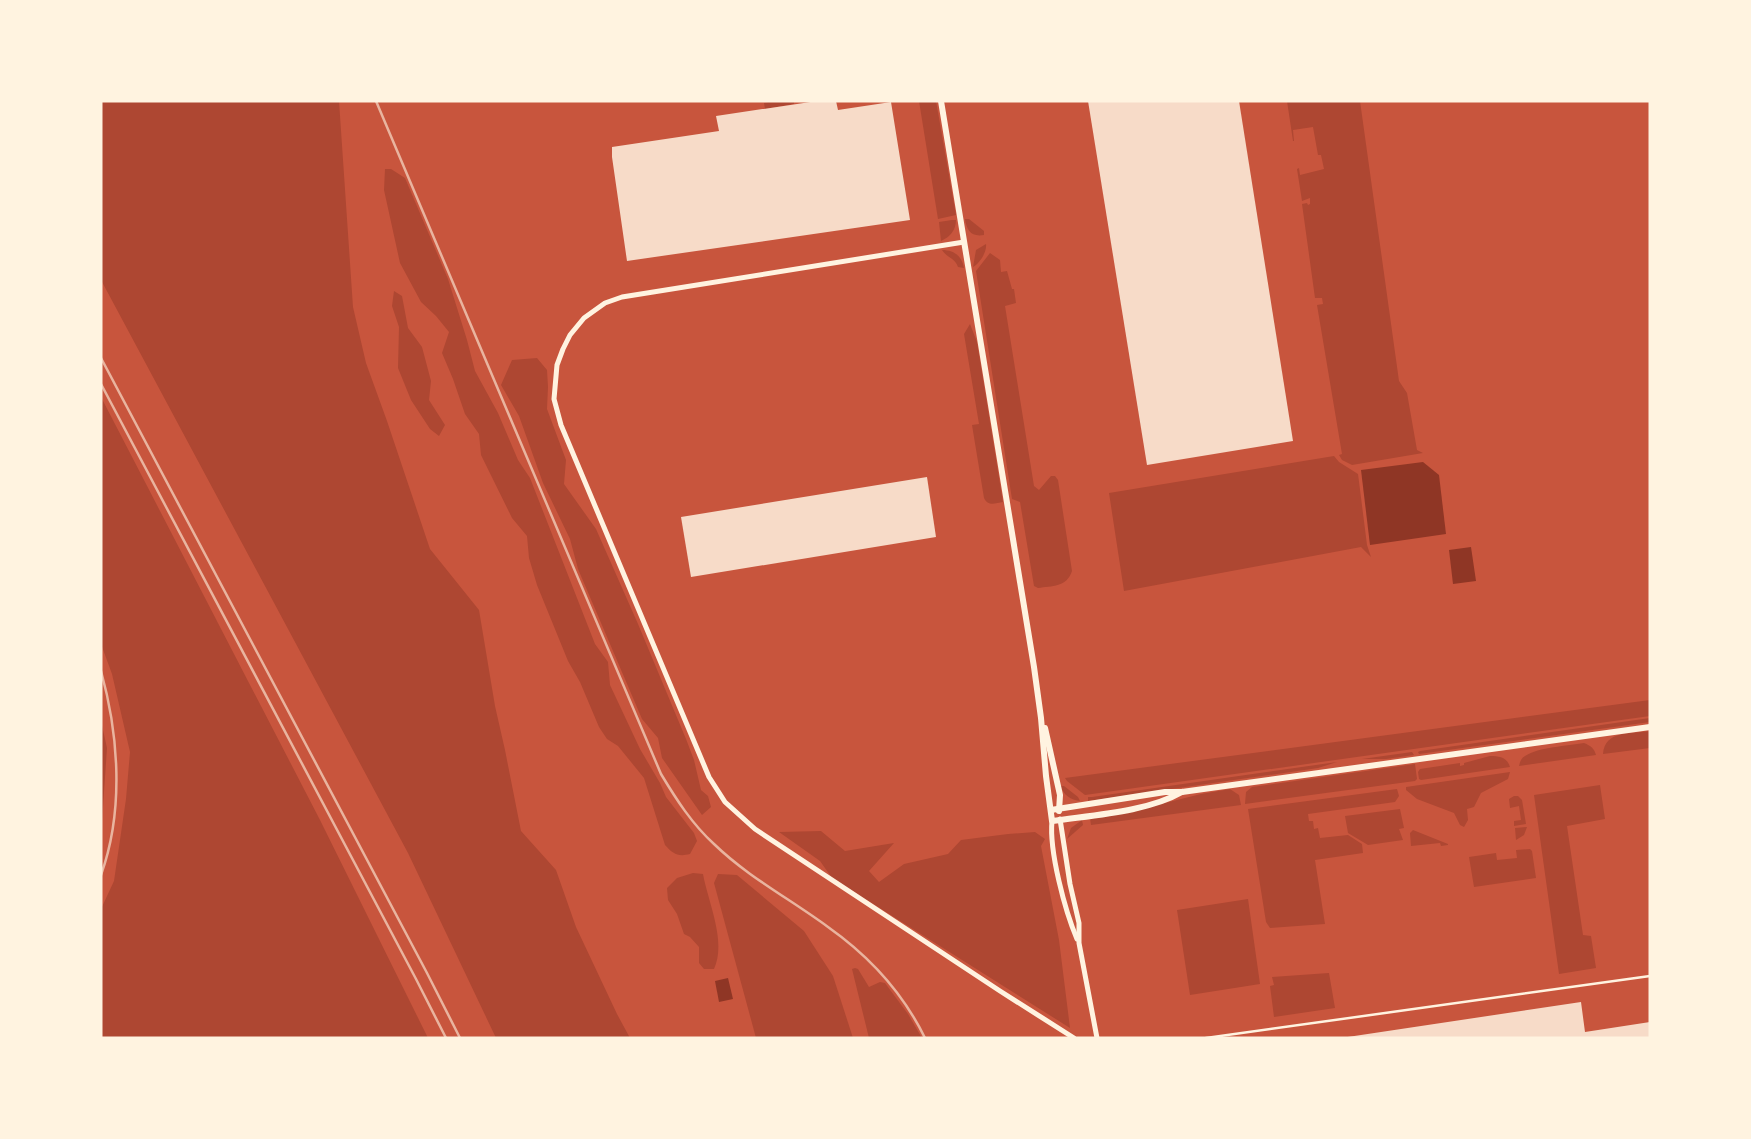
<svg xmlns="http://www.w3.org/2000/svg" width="1751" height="1139" font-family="'Nunito Sans',sans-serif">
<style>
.green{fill:#ae4732}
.water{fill:#8f3625}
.building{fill:#f7dbc8}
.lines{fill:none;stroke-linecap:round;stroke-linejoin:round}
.service{stroke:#fff3e0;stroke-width:2.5}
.minor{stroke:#fff3e0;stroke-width:5}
.tertiary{stroke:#fff3e0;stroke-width:6}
.rail{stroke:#e9b49f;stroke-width:2.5}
</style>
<rect width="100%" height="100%" fill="#c8553d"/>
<g class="green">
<polygon points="101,101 339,101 353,307 366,363 387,421 430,549 479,610 495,706 505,750 521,831 556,870 576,927 617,1014 630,1038 496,1038 408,853 101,280"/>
<polygon points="773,101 794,101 794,104 765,109 764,103"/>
<polygon points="919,101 936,101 956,215 938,219"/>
<polygon points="1287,101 1360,101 1399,381 1407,393 1417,450 1423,453 1352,465 1342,460 1339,455 1342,454 1317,305 1323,304 1322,298 1315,298 1302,204 1307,203 1308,205 1310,204 1310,198 1302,201 1297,169 1299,168 1300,175 1324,169 1321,155 1318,155 1313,127 1293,130 1294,141 1293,141"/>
<path d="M 385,169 L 391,169 L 405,178 L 448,279 L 467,340 L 475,371 L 498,413 L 518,460 L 530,478 L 595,644 L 608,662 L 610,685 L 640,749 L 660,783 L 666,797 L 694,833 L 697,841 L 690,854 C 678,857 673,854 665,845 L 644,778 L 618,746 L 607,739 L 599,727 L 580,682 L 568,661 L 537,585 L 529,558 L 527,536 L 512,518 L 481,455 L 479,434 L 465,414 L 453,379 L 442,353 L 449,332 L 436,316 L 421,302 L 400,263 L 384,190 Z"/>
<path d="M 965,219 L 969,219 L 984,231 L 984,235 C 971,237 967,231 965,219 Z"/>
<path d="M 952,220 L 956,220 C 956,230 950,237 941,241 L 939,222 Z"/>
<path d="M 986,244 C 987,252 980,263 973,267 L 976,250 Z"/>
<path d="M 942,250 C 954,250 962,256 964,268 L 958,267 C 955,258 946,257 942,250 Z"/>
<path d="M 990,253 L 1000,260 L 1001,272 L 1007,271 L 1012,289 L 1014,289 L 1016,303 L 1005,306 L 1034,486 L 1039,490 L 1051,476 L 1055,476 L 1058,480 L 1072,571 C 1067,587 1052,586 1038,588 L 1034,586 L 1020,502 L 1012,499 L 976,271 Z"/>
<polygon points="394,291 402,296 408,328 422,347 431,381 429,400 445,425 439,436 430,429 411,400 398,368 399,327 392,306"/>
<path d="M 970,324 L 977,342 L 1003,502 C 996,503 988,507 984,498 L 972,425 L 979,424 L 964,334 Z"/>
<polygon points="537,358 547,370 548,387 547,409 566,460 564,484 596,529 638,624 686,739 694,760 701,790 708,796 711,807 702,815 662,758 658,738 642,719 578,569 570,539 543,483 519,416 501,385 512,360"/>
<polygon points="101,397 320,820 428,1038 101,1038 101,909 114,881 126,799 130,752 112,674 101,644"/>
<polygon points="1334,456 1339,462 1358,474 1367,545 1371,557 1361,547 1124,591 1109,493"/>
<polygon points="1650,700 1650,716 1085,795 1067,781 1065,778"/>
<polygon points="1650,718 1650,722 1419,754 1418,752 1420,751"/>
<polygon points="101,721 107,748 101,836"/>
<path d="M 1650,731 L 1650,748 L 1603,754 C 1605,730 1630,734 1650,731 Z"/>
<path d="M 1584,743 C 1591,746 1594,748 1596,755 L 1519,766 C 1520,762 1521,758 1525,756 C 1539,747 1567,746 1584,743 Z"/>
<polygon points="1412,752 1414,755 1386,759 1362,759"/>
<path d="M 1490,756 C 1499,756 1507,757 1510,767 L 1421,780 L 1419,779 L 1418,772 L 1420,769 L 1460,763 L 1460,766 L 1464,765 L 1464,763 Z"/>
<polygon points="1337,762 1318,768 1088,801 1088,797 1092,797"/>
<polygon points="1415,764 1417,779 1415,781 1245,804 1246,792 1252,787"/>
<polygon points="1510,772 1508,779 1481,793 1474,807 1467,809 1468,820 1464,827 1460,825 1454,813 1417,799 1406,790 1406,787"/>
<polygon points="1600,785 1605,819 1567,826 1583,935 1591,936 1596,968 1559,974 1534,795"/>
<path d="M 1061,786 L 1064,786 L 1078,797 L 1080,801 C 1071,800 1063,795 1061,786 Z"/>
<polygon points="1230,789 1239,795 1241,805 1091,825 1090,818 1129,812 1201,794"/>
<polygon points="1397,789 1399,796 1395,802 1308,814 1309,821 1313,821 1314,829 1318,828 1320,838 1348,835 1362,844 1363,853 1315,860 1325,924 1270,928 1266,922 1248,809"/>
<polygon points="1514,796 1518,796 1522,800 1526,824 1514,826 1514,821 1521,820 1519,806 1510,808 1509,799"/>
<polygon points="1400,809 1404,828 1399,829 1403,840 1368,845 1348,833 1345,816"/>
<polygon points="1082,820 1083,825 1067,839 1071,828"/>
<polygon points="1527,827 1524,835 1516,840 1515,828"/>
<polygon points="1413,830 1448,844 1448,845 1441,846 1440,843 1411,846 1410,833"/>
<polygon points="821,831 845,851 894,843 869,871 879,882 904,864 948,854 961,840 1008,834 1035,832 1045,839 1041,846 1059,940 1070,1028 832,878 820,861 779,832"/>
<polygon points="1530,849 1532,851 1536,878 1474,887 1469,857 1496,853 1497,860 1517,858 1516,850"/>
<path d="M 693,873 L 703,874 C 708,902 727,942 714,969 L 704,969 L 699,963 L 699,947 L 690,937 L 684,934 L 677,914 L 668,900 L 667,888 L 677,878 Z"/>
<polygon points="718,874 737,875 804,931 833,976 853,1038 756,1038 714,883"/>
<polygon points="1248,899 1260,984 1190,995 1177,910"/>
<polygon points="855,968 858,969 869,987 880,982 885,983 908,1014 922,1038 869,1038 852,969"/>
<polygon points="1329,973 1335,1008 1274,1017 1270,986 1274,985 1272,977"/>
</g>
<g class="water">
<polygon points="1423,462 1439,475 1446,534 1370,545 1361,470"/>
<polygon points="1471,547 1476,581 1453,584 1449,550"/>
<polygon points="728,978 733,999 719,1002 715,981"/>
</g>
<g class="building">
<polygon points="817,101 836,101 838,110 891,102 910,220 627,261 612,157 612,147 719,131 716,116"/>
<polygon points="1088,101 1239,101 1293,441 1147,465"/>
<polygon points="927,477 936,537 691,577 681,517"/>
<polygon points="1581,1002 1585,1032 1650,1022 1650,1038 1341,1038"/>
</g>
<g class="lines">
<polyline class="service" points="1206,1038 1650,976"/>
<g class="minor">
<polyline points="964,242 622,297 605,303 584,318 570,335 563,349 557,365 554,399 561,425 709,777 725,802 755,829 1000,991 1074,1038"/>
<polyline points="1060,819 1070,884 1079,923 1079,943 1097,1038"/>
<path d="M 1052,821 C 1049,851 1065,911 1077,939"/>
</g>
<g class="tertiary">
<path d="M 941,101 L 1034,667 L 1041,718 L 1046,776 L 1052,821 C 1093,815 1147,812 1182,792"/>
<polyline points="1045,728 1060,795 1059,811"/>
<polyline points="1051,810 1165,792 1182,792 1650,727"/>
</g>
<g class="rail">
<path d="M 376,101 L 661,774 C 676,799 692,824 714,844 C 748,877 790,899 828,927 C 869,956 903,993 925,1038"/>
<polyline points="101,358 427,973 460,1038"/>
<polyline points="101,384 416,979 446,1038"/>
<path d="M 101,671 C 119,736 124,811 101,875"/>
</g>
</g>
<rect width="1751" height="1139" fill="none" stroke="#fff3e0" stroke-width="205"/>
</svg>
